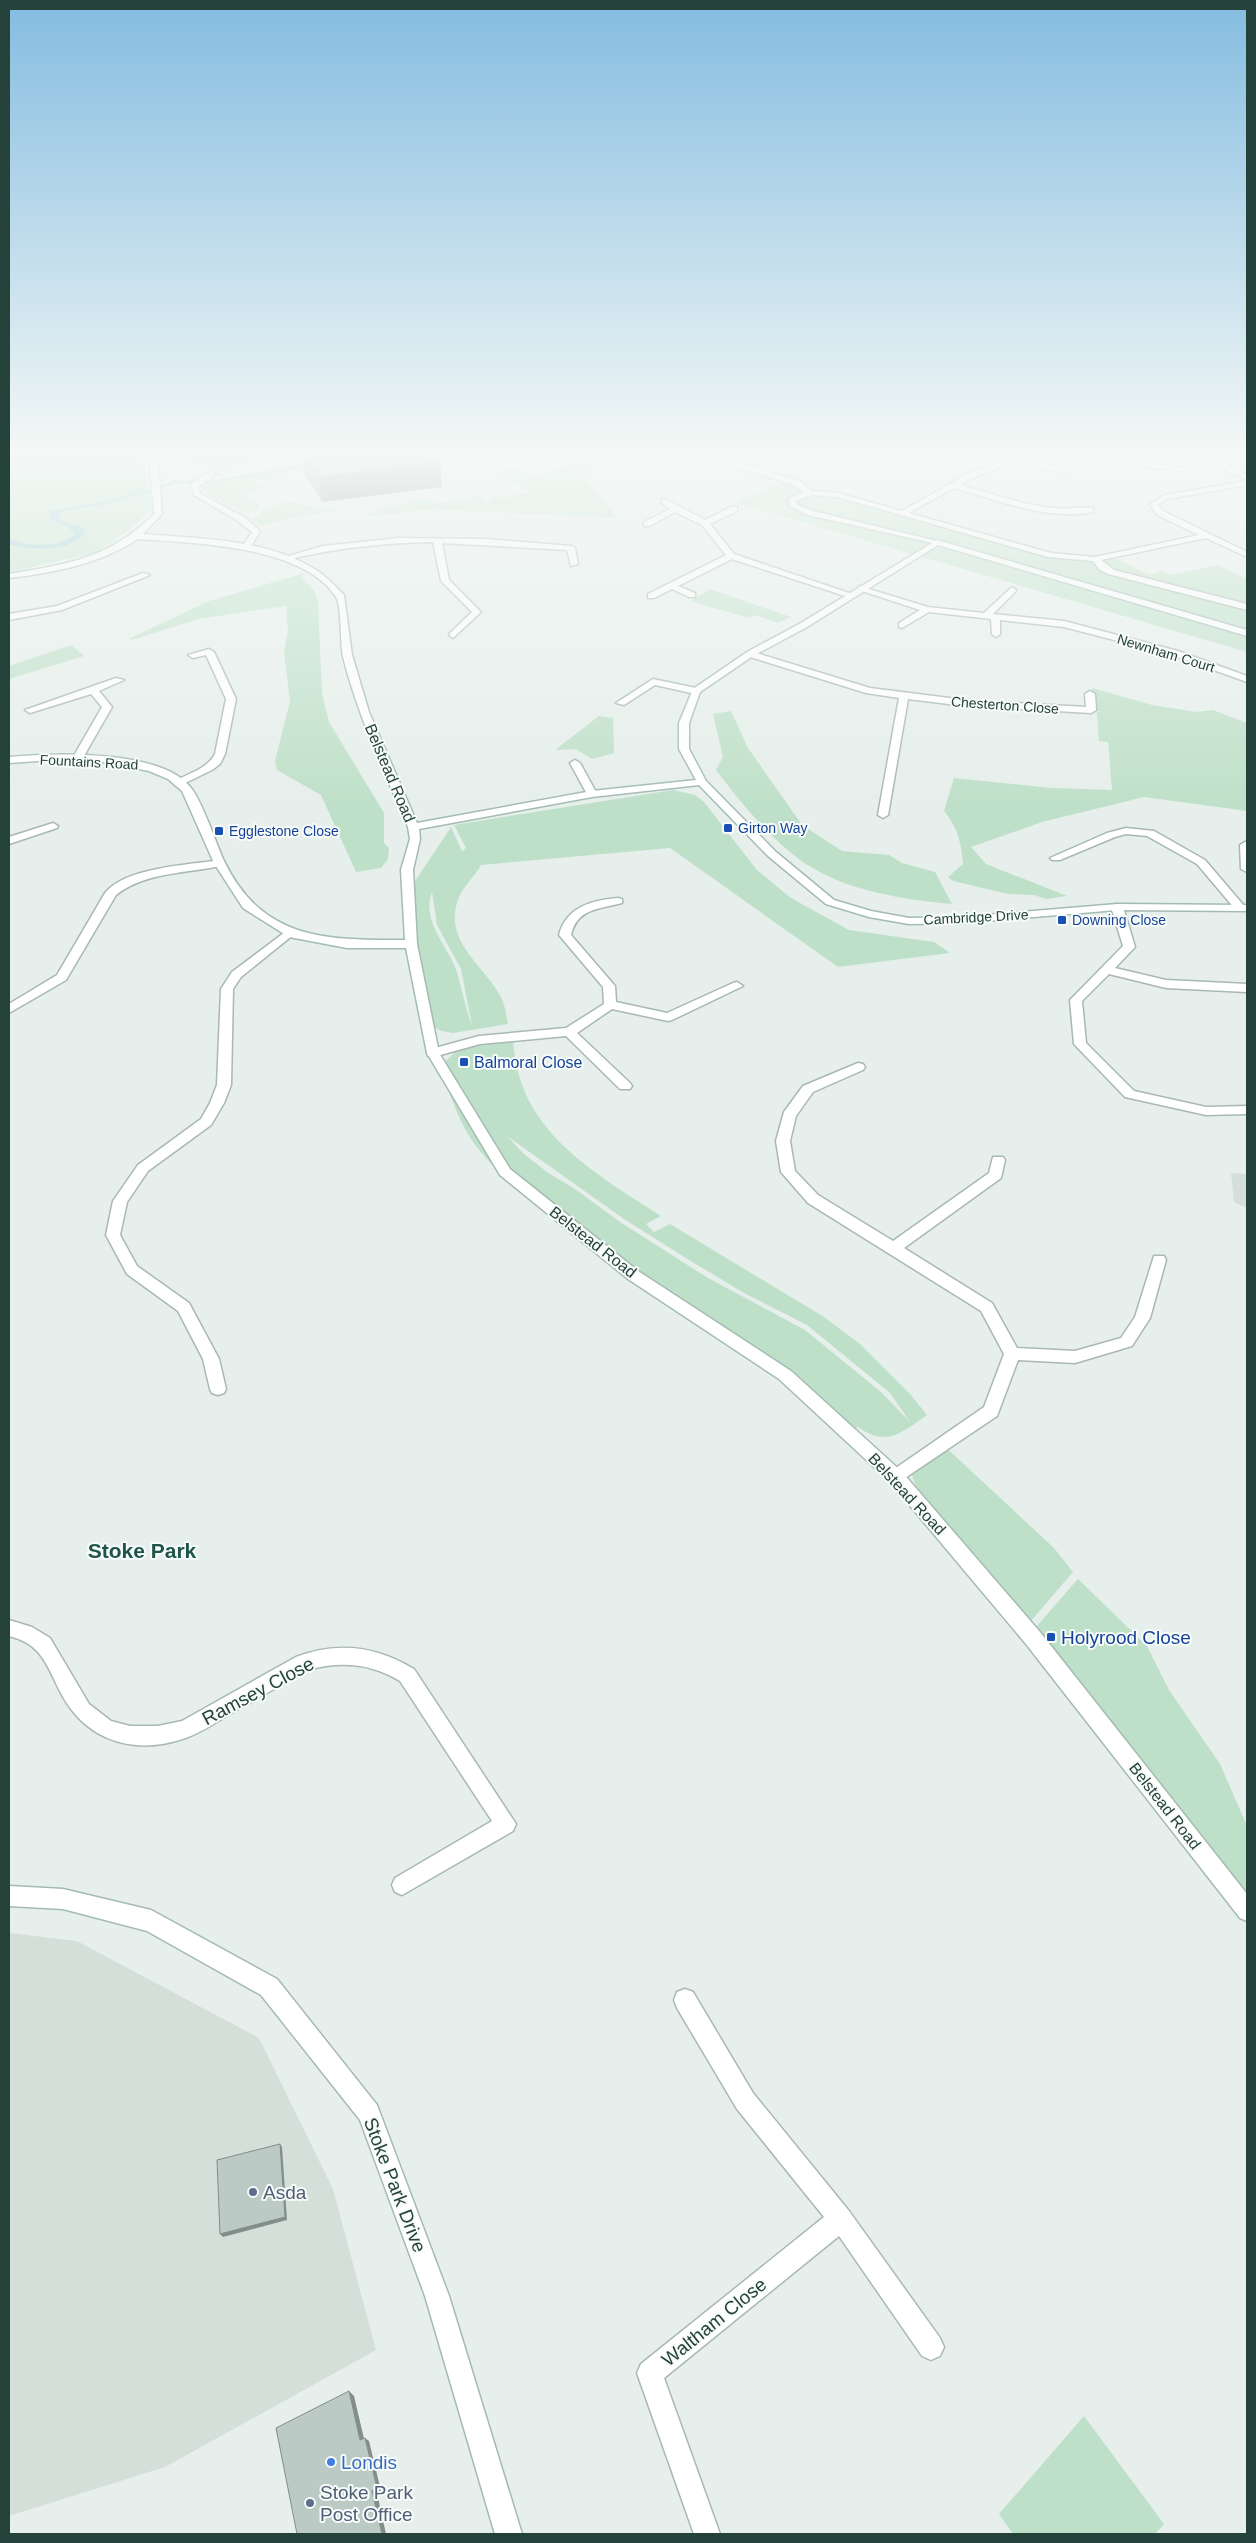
<svg xmlns="http://www.w3.org/2000/svg" width="1256" height="2543" font-family="Arial,sans-serif">
<style>
.built{fill:#d4dfda}
.green{fill:#bfe0c8;fill-rule:evenodd}
.water{fill:#8ec9d4}
.lines{fill:none;stroke-linecap:round;stroke-linejoin:round}
.stream{stroke:#8ec9d4;stroke-width:3}
.street-casing{stroke:#a8b8b2;stroke-width:3}
.secondary-casing{stroke:#a4bbb3;stroke-width:3}
.street{fill:#fff;fill-rule:evenodd}
.secondary{fill:#fff;fill-rule:evenodd}
.wall{fill:#a1aea9}
.shaded-wall{fill:#838d89}
.building{fill:#bbcac4;stroke:#838d89}
.transit-dot{fill:#1a4fb4;stroke:#f7fbf9;stroke-width:2}
.service-dot{fill:#5c6f8a;stroke:#f7fbf9;stroke-width:2}
.shop-dot{fill:#3f7fe0;stroke:#f7fbf9;stroke-width:2}
.labels{text-anchor:middle;dominant-baseline:central;stroke-width:4;stroke-linejoin:round;paint-order:stroke}
.far-street-label{font-size:14px;fill:#24423a;stroke:#f7fbf9}
.far-transit-label{font-size:14px;fill:#164399;stroke:#f7fbf9;text-anchor:start}
.street-label{font-size:16px;fill:#24423a;stroke:#f7fbf9}
.transit-label{font-size:16px;fill:#164399;stroke:#f7fbf9;text-anchor:start}
.near-transit-label{font-size:19px;fill:#164399;stroke:#f7fbf9;text-anchor:start}
.near-street-label{font-size:19px;fill:#24423a;stroke:#f7fbf9}
.near-service-label{font-size:19px;fill:#4e5e75;stroke:#f7fbf9;text-anchor:start}
.near-shop-label{font-size:19px;fill:#366cbe;stroke:#f7fbf9;text-anchor:start}
.district-label{font-size:21px;font-weight:bold;fill:#1f5548;stroke:#f7fbf9}
</style>
<rect width="100%" height="100%" fill="#e6efeb"/>
<g class="built">
<polygon points="1231,1173 1247,1174 1247,1208 1234,1202"/>
<polygon points="9,1933 77,1941 259,2038 333,2189 376,2350 165,2467 9,2516"/>
</g>
<g class="green">
<polygon points="9,450 141,455 152,509 128,531 95,553 9,572"/>
<polygon points="176,455 265,457 285,455 213,470 174,456"/>
<path d="M 600,464 L 583,475 L 617,518 L 434,509 L 361,517 C 370,516 375,510 384,508 C 399,504 414,501 429,499 L 436,503 L 470,500 L 471,496 L 481,496 L 485,500 L 492,499 L 491,495 L 496,495 L 499,498 L 516,496 L 514,492 L 526,494 L 531,493 L 502,476 L 501,471 L 513,468 L 534,477 L 542,475 L 540,473 L 571,466 Z"/>
<polygon points="285,468 284,477 255,481 254,484 271,486 243,495 260,504 255,511 248,513 206,494 200,486"/>
<polygon points="785,479 807,489 822,490 1051,555 1081,558 1111,556 1149,575 1162,571 1170,575 1217,565 1247,579 1247,652 737,503"/>
<polygon points="286,502 297,502 302,506 340,510 288,518 262,526 251,519 266,509"/>
<polygon points="305,573 302,577 315,592 318,602 322,694 329,722 384,813 384,843 389,848 388,859 381,868 356,872 321,795 277,770 275,761 290,701 284,652 288,630 286,606 198,619 132,640 129,639 209,601"/>
<polygon points="710,589 791,617 778,623 756,615 749,618 691,601"/>
<polygon points="71,645 84,656 9,679 9,666"/>
<path d="M 1092,688 L 1152,705 L 1196,712 L 1213,710 L 1247,723 L 1247,811 L 1144,797 L 1042,822 L 971,847 L 986,864 L 1067,896 L 1046,899 L 1034,895 L 1008,894 L 953,881 L 948,877 L 963,864 C 961,842 958,828 944,811 L 954,778 L 1052,788 L 1112,790 L 1108,742 L 1099,741 L 1097,713 L 1093,712 L 1102,712 L 1093,711 Z"/>
<path d="M 731,711 L 748,748 L 802,825 L 842,851 L 889,855 L 902,863 L 935,872 L 952,904 C 897,899 833,889 790,852 C 761,828 738,799 716,770 L 723,757 L 713,714 Z"/>
<polygon points="599,716 613,718 614,753 592,759 576,749 555,750"/>
<path d="M 673,790 L 695,795 L 704,802 L 757,870 L 791,898 L 849,930 L 934,942 L 950,953 L 838,967 L 670,848 L 481,865 C 475,876 461,889 458,900 C 443,941 484,965 501,997 C 505,1005 506,1015 508,1024 L 453,1033 L 442,1031 L 427,1023 L 403,899 L 451,827 L 462,851 L 466,848 L 454,825 ZM 432,892 L 437,925 L 461,969 L 472,1025 C 465,1008 462,989 457,972 C 448,946 421,922 432,892 Z"/>
<path d="M 513,1037 C 516,1130 592,1171 661,1216 L 646,1224 L 654,1232 L 670,1224 L 824,1317 L 860,1344 L 910,1394 L 927,1415 C 902,1432 887,1448 858,1427 L 852,1429 C 779,1378 706,1326 633,1274 C 580,1237 521,1201 480,1151 C 460,1127 450,1096 441,1066 L 459,1048 ZM 507,1136 L 624,1219 L 689,1260 L 744,1293 L 807,1325 L 890,1393 L 910,1422 L 881,1392 L 805,1330 L 708,1278 L 620,1222 L 578,1191 L 547,1172 L 524,1154 Z"/>
<polygon points="940,1442 1054,1548 1073,1572 1030,1622 916,1495 917,1489 911,1473"/>
<polygon points="1078,1579 1147,1646 1169,1690 1220,1764 1247,1826 1247,1911 1112,1742 1035,1628"/>
<polygon points="1084,2416 1164,2524 1155,2534 1013,2534 999,2514"/>
</g>
<path class="water" d="M 144,488 L 144,492 C 118,505 89,506 60,511 L 56,514 L 56,517 L 66,525 L 82,529 L 83,534 C 70,546 46,550 29,547 C 22,546 16,543 9,542 L 9,540 C 17,540 25,544 33,545 C 47,546 65,543 75,534 L 62,523 L 50,519 L 50,511 L 114,500 L 125,496 L 130,491 Z"/>
<g class="lines">
<g class="stream">
<polyline points="425,454 437,450"/>
<polyline points="135,496 175,482 212,482 311,465"/>
<path d="M 9,543 C 35,547 61,553 83,534 L 82,529 L 62,523 L 56,517 L 60,511 L 69,509"/>
</g>
<g class="street-casing">
<g id="street">
<polygon points="70,450 153,453 157,455 153,457"/>
<path d="M 226,450 L 265,453 L 288,450 C 275,460 239,458 226,450 Z"/>
<path d="M 700,450 L 709,450 L 719,457 L 800,481 L 812,491 L 838,493 L 902,511 L 971,472 L 1032,450 L 1043,450 L 1024,458 L 1067,470 L 1067,474 L 1017,461 L 977,476 L 960,485 C 991,493 1022,505 1054,508 C 1067,510 1080,506 1093,508 L 1093,512 C 1046,521 998,500 954,488 L 909,513 L 1051,553 L 1095,557 L 1199,535 L 1157,515 L 1150,504 L 1165,495 L 1247,481 L 1247,485 L 1167,499 L 1158,505 L 1163,511 L 1247,552 L 1247,557 L 1206,538 L 1101,560 L 1114,570 L 1247,604 L 1247,610 L 1108,574 L 1100,570 L 1093,561 L 1048,557 L 838,497 L 810,495 L 796,501 L 797,505 L 813,511 L 941,542 L 937,544 L 808,515 L 790,506 L 789,498 L 804,492 L 794,485 L 713,460 L 689,466 L 645,457 L 649,455 L 689,462 L 709,457 Z"/>
<polygon points="833,450 848,450 881,458 877,460"/>
<path d="M 1188,450 C 1209,450 1229,466 1247,475 L 1247,480 L 1207,461 L 1163,469 L 1144,467 L 1131,462 L 1135,460 L 1163,465 L 1201,458 Z"/>
<polygon points="210,472 217,474 198,487 201,494 244,517 259,530 260,532 249,549 242,547 252,532 238,521 194,495 191,484"/>
<path d="M 662,499 C 667,499 697,516 705,520 L 731,507 L 737,507 L 737,511 L 710,524 L 734,554 L 855,595 L 848,597 L 732,559 L 678,586 L 695,593 L 695,597 L 689,597 L 672,589 L 654,598 L 648,598 L 648,594 L 726,555 L 702,525 L 675,512 L 650,526 L 644,526 L 644,522 L 670,509 L 662,503 Z"/>
<path d="M 399,538 L 487,539 L 571,546 L 575,548 L 578,564 L 571,566 L 567,550 L 442,543 L 449,580 L 481,612 L 453,638 L 449,635 L 450,633 L 472,612 L 441,581 L 433,542 C 382,543 335,548 286,560 L 282,558 L 323,546 Z"/>
<polygon points="143,573 150,575 62,610 9,620 9,614 57,606"/>
<polygon points="859,586 928,607 984,613 1012,587 1016,590 1015,592 993,614 1064,621 1178,651 1247,676 1247,682 1172,655 1064,627 1000,620 1000,634 996,637 992,634 991,619 929,612 902,628 899,627 899,623 920,610 859,590"/>
<path d="M 209,649 L 214,652 L 236,699 L 225,754 L 220,764 L 212,770 L 181,785 L 176,782 L 177,780 C 190,773 208,768 215,754 L 226,699 L 206,655 L 193,658 L 188,655 Z"/>
<polygon points="750,651 870,688 965,700 1086,707 1085,694 1090,691 1095,694 1096,710 1091,713 965,706 908,699 888,815 883,818 878,815 899,698 866,693 747,656 745,654"/>
<polygon points="116,678 124,680 99,691 112,707 81,761 72,759 102,707 91,694 30,713 25,710"/>
<polygon points="653,679 696,688 701,691 696,694 655,685 624,705 616,703"/>
<polygon points="575,760 580,763 597,794 596,796 588,796 587,794 570,763"/>
<polygon points="53,823 58,826 57,828 9,844 9,837"/>
<polygon points="1126,828 1154,831 1205,860 1245,907 1239,910 1235,909 1197,864 1147,836 1126,834 1115,837 1060,860 1052,860 1050,858 1107,833"/>
<polygon points="1245,842 1247,842 1247,872 1241,869 1240,845"/>
<path d="M 220,860 L 224,861 L 224,865 C 188,874 146,871 116,895 L 66,980 L 9,1013 L 9,1004 L 57,975 L 105,893 C 126,867 189,865 220,860 Z"/>
<path d="M 618,898 L 622,899 L 622,903 C 600,909 577,908 571,935 L 615,986 L 616,1002 L 667,1013 L 733,983 L 737,982 L 743,986 L 672,1020 L 668,1021 L 612,1009 L 577,1033 L 630,1083 L 632,1086 L 630,1089 L 620,1089 L 566,1036 L 480,1044 L 433,1057 L 428,1056 L 427,1053 L 428,1050 L 479,1036 L 566,1028 L 604,1004 L 603,987 L 559,935 C 566,907 592,900 618,898 Z"/>
<polygon points="1117,904 1123,907 1135,947 1115,968 1166,980 1247,984 1247,992 1166,988 1109,974 1082,1001 1086,1043 1134,1091 1206,1107 1247,1106 1247,1114 1206,1115 1125,1097 1074,1044 1070,1000 1123,946 1111,907"/>
<polygon points="289,929 295,933 293,935 241,977 233,989 231,1085 224,1103 211,1125 148,1171 127,1202 120,1235 137,1266 189,1303 219,1359 226,1389 224,1393 218,1395 212,1393 210,1389 203,1359 178,1311 127,1274 106,1235 113,1201 138,1165 201,1119 210,1103 217,1085 221,989 232,972"/>
<polygon points="858,1063 863,1064 865,1067 863,1070 813,1092 796,1116 790,1141 795,1171 818,1195 893,1241 989,1173 993,1157 1003,1157 1005,1160 1001,1178 904,1248 992,1303 1017,1348 1075,1351 1121,1338 1135,1317 1154,1256 1164,1256 1166,1260 1150,1318 1132,1346 1075,1363 1018,1360 997,1416 896,1484 890,1482 888,1477 890,1472 984,1407 1004,1354 981,1311 808,1203 781,1172 776,1141 784,1112 803,1086"/>
<path d="M 9,1620 L 32,1627 L 50,1638 L 89,1704 L 111,1721 L 130,1726 L 158,1726 L 182,1721 L 296,1657 C 338,1641 376,1646 414,1669 L 516,1824 L 513,1831 L 402,1895 L 395,1892 L 392,1885 L 395,1878 L 492,1821 L 400,1681 C 370,1663 341,1661 307,1670 C 281,1685 255,1700 228,1715 C 215,1723 202,1732 188,1737 C 138,1756 88,1743 62,1695 C 47,1667 43,1644 9,1636 Z"/>
<polygon points="685,1989 693,1992 753,2093 849,2211 940,2338 944,2347 940,2356 931,2360 922,2356 839,2236 664,2378 720,2534 694,2534 637,2373 641,2364 824,2217 737,2109 677,2008 674,2000 677,1992"/>
</g>
</g>
<g class="secondary-casing">
<g id="secondary">
<path d="M 149,450 L 157,450 L 162,514 L 143,534 C 200,539 269,538 319,572 C 328,578 336,587 344,595 L 352,655 L 369,712 L 417,823 L 592,791 L 696,780 L 679,749 L 679,723 L 693,689 L 747,652 L 801,623 L 937,540 L 1247,630 L 1247,636 L 938,545 L 807,627 L 753,656 L 700,692 L 689,723 L 689,749 L 706,781 L 776,852 L 834,900 L 871,911 L 909,918 L 962,917 L 1117,904 L 1247,905 L 1247,911 L 1117,910 L 962,923 L 909,924 L 869,917 L 826,904 L 768,856 L 699,785 L 592,797 L 419,829 L 420,839 L 413,870 L 417,944 L 439,1053 L 510,1169 L 638,1271 L 791,1371 L 902,1472 L 1040,1632 L 1247,1894 L 1247,1921 L 1240,1918 L 1026,1644 L 890,1482 L 779,1379 L 628,1279 L 500,1175 L 427,1053 L 406,948 L 347,948 L 289,937 L 243,908 L 214,863 L 182,791 L 168,779 L 149,771 L 103,762 L 52,760 L 9,763 L 9,757 C 53,753 162,749 191,788 C 203,803 215,841 224,861 C 263,941 326,940 405,940 L 401,870 L 410,839 L 408,827 C 384,771 358,716 343,657 C 340,644 342,606 336,597 C 303,545 192,543 138,539 C 100,564 53,573 9,578 L 9,574 C 68,564 111,558 154,514 Z"/>
<polygon points="9,1886 63,1889 151,1910 277,1979 377,2105 449,2296 522,2534 495,2534 425,2296 360,2120 261,1995 147,1931 63,1909 9,1906"/>
</g>
</g>
<use href="#street" class="street"/>
<use href="#secondary" class="secondary"/>
</g>
<polygon class="wall" points="301,451 440,462 442,487 322,502 305,475"/>
<g class="shaded-wall">
<polygon points="440,462 442,487 322,502 319,477"/>
<polygon points="280,2144 282,2147 287,2220 223,2237 220,2234"/>
<polygon points="349,2391 354,2396 365,2443 360,2440"/>
<polygon points="365,2438 369,2441 381,2491 377,2493 386,2534 382,2534 372,2491"/>
</g>
<g class="building">
<polygon points="307,450 332,450 335,454 363,450 430,450 440,462 319,477 301,451"/>
<polygon points="280,2144 285,2217 220,2234 217,2160"/>
<polygon points="349,2391 360,2440 365,2438 377,2488 372,2491 382,2534 297,2534 276,2428"/>
</g>
<linearGradient id="sky" x2="0" y2="1"><stop stop-color="#84bce0"/><stop offset="0.56" stop-color="#f4f8f6"/><stop offset="1" stop-color="#f4f8f6" stop-opacity="0"/></linearGradient>
<rect width="1256" height="806" fill="url(#sky)"/>
<g class="transit-dot">
<rect x="723" y="823" width="10" height="10" rx="2.5"/>
<rect x="214" y="826" width="10" height="10" rx="2.5"/>
<rect x="1057" y="915" width="10" height="10" rx="2.5"/>
<rect x="459" y="1057" width="10" height="10" rx="2.5"/>
<rect x="1046" y="1632" width="10" height="10" rx="2.5"/>
</g>
<g class="service-dot">
<circle cx="253" cy="2192" r="5"/>
<circle cx="310" cy="2503" r="5"/>
</g>
<circle class="shop-dot" cx="331" cy="2462" r="5"/>
<g class="labels">
<g class="far-street-label">
<text transform="translate(1166 653) rotate(17)">Newnham Court</text>
<text transform="translate(1005 705) rotate(4)">Chesterton Close</text>
<text transform="translate(89 762) rotate(3)">Fountains Road</text>
<text transform="translate(976 917) rotate(-3)">Cambridge Drive</text>
</g>
<g class="far-transit-label">
<text x="738" y="828">Girton Way</text>
<text x="229" y="831">Egglestone Close</text>
<text x="1072" y="920">Downing Close</text>
</g>
<g class="street-label">
<text transform="translate(390 773) rotate(67)">Belstead Road</text>
<text transform="translate(593 1242) rotate(38)">Belstead Road</text>
<text transform="translate(907 1494) rotate(47)">Belstead Road</text>
<text transform="translate(1165 1806) rotate(52)">Belstead Road</text>
</g>
<g class="transit-label">
<text x="474" y="1062">Balmoral Close</text>
</g>
<g class="near-transit-label">
<text x="1061" y="1637">Holyrood Close</text>
</g>
<g class="near-street-label">
<text transform="translate(258 1691) rotate(-28)">Ramsey Close</text>
<text transform="translate(395 2185) rotate(69)">Stoke Park Drive</text>
<text transform="translate(714 2322) rotate(-39)">Waltham Close</text>
</g>
<g class="near-service-label">
<text x="263" y="2192">Asda</text>
<text x="320" y="2492">Stoke Park<tspan x="320" dy="22">Post Office</tspan></text>
</g>
<g class="near-shop-label">
<text x="341" y="2462">Londis</text>
</g>
<g class="district-label">
<text x="142" y="1550">Stoke Park</text>
</g>
</g>
<rect width="1256" height="2543" fill="none" stroke="#24423a" stroke-width="20"/>
</svg>
